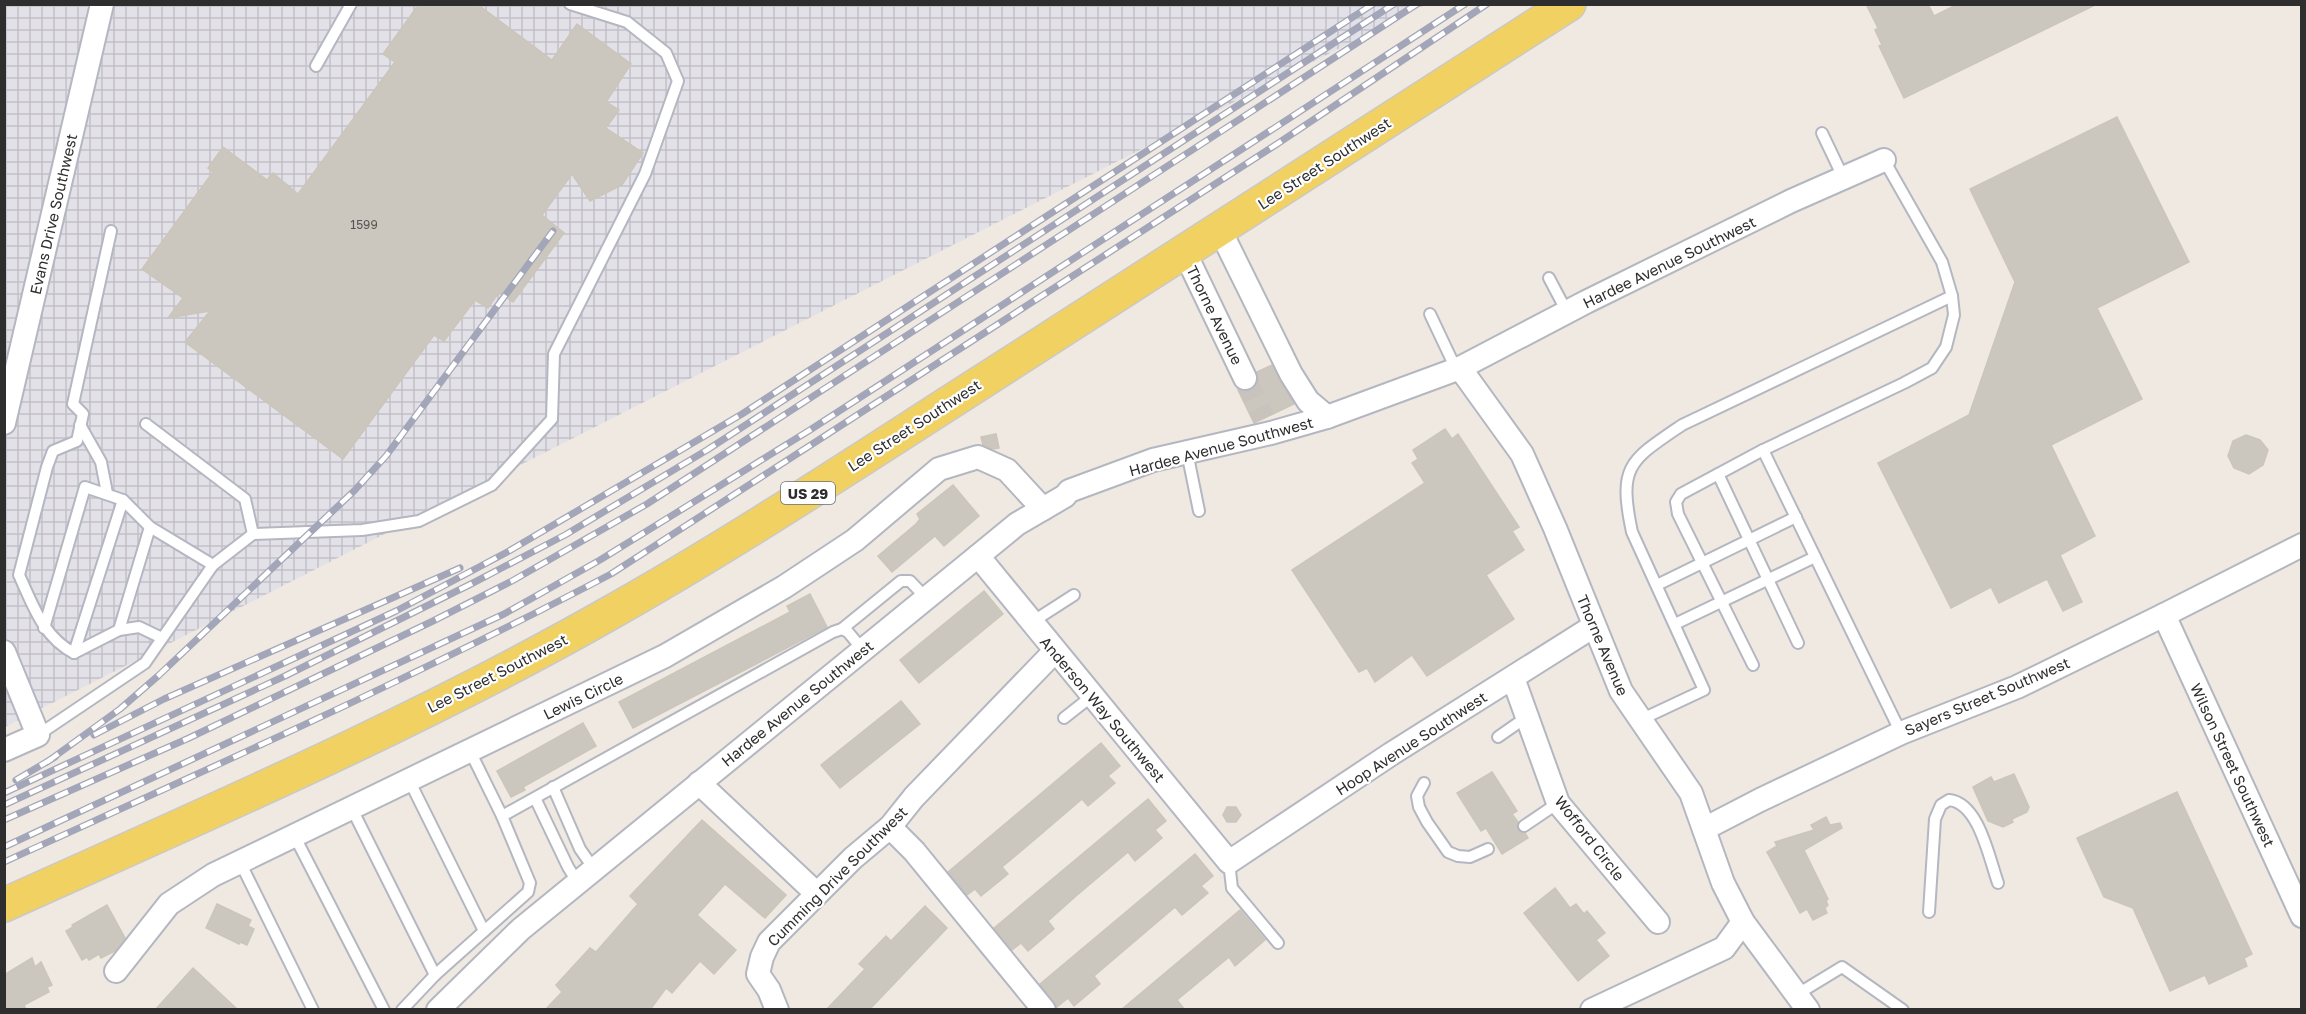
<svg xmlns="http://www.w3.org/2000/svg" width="2306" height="1014" font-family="'Golos Text',sans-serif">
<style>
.industrial{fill:url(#industrial-grid)}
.building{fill:#cbc7bf;stroke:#cbc5ba;stroke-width:1.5}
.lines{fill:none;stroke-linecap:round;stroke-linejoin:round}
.street-tunnel{stroke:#c8c4bd;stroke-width:22;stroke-dasharray:22 11;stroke-linecap:butt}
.lane-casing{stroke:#b4b7c1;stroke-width:14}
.street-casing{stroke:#b4b7c1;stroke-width:26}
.primary-casing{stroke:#c9c9c9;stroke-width:36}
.lane{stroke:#fff;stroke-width:10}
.street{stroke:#fff;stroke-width:22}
.primary{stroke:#f2d163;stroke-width:33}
.rail-casing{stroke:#a3a6b8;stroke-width:7}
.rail{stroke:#fff;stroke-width:4.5;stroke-dasharray:14;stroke-linecap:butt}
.labels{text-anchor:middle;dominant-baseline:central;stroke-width:4.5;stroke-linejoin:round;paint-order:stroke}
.number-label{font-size:12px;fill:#555452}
.shield{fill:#fff;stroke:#6d6d6d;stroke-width:1.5}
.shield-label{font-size:14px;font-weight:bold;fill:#2e2e2e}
.street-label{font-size:15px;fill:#2e2e2e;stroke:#fff}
</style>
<defs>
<pattern id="industrial-grid" width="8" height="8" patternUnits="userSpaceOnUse" patternTransform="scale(1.5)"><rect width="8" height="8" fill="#e3e1e8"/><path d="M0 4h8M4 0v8" fill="none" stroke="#c3c1c7"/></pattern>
</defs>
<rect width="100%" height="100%" fill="#efe9e1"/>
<polygon class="industrial" points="5,5 1425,5 5,727"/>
<g class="building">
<polygon points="419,4 477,4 552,60 577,24 631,64 606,102 619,110 606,128 643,153 622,185 590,201 572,174 542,215 564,233 513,302 499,292 488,308 475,300 444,341 434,335 343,459 185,342 210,311 168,318 183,298 142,269 213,172 208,168 223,147 267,180 273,173 298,194 395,62 383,54"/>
<polygon points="1866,4 1928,4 1934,16 1958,4 2097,4 1904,98 1879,46 1882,45 1875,30 1878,28"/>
<polygon points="2117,117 2189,262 2097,308 2142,399 2051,445 2095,536 2060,555 2082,602 2063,611 2047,579 1999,603 1991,587 1951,608 1878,463 1969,415 2015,282 1970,189"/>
<polygon points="1272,365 1294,404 1254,423 1238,390 1245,391 1251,390 1258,380 1257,372"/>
<polygon points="1445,429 1452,439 1458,434 1519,527 1512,531 1524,550 1486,575 1514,619 1427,676 1412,655 1375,682 1367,668 1359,672 1292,570 1425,483 1412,463 1418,459 1413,450"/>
<polygon points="996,434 999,448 993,449 983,445 981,437"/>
<polygon points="2246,435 2260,440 2268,450 2263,465 2249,474 2234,468 2228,456 2233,441"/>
<polygon points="953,485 979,516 944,546 935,536 892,572 878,556 916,524 920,519 917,514"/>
<polygon points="984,591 1003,614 919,683 900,660"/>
<polygon points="810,594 827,627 633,728 619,702 790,612 787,606"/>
<polygon points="901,701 920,724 840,788 821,765"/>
<polygon points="583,723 596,746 523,787 525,790 511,797 497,771"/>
<polygon points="1101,743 1120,766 1108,776 1115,783 1088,806 1082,799 1040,835 1002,867 1008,874 981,896 975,889 967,895 948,872"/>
<polygon points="1492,772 1517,811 1512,814 1518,822 1518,830 1525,833 1528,838 1502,854 1486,828 1481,831 1457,793"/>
<polygon points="2014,774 2029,807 2027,812 2012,819 2013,822 2003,827 1988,821 1973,787 1991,777 1994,782"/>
<polygon points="2177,792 2252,954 2244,958 2247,966 2209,984 2205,975 2170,991 2133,908 2104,897 2077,838"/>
<polygon points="1148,799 1166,821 1155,830 1162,838 1135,861 1128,852 1076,896 1048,921 1054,929 1028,951 1021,943 1012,950 994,928"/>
<polygon points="1227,807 1236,807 1241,815 1236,822 1227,822 1223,815"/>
<polygon points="1826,817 1830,825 1840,823 1842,828 1804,850 1828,899 1826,901 1828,905 1825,908 1827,913 1813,920 1807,909 1800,913 1767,852 1777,846 1775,842 1814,830 1811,825"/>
<polygon points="702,820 786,895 765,918 725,884 697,915 736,950 714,974 700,961 672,993 666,988 650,1010 545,1010 562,992 556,985 590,948 596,952 638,904 630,896"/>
<polygon points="1195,854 1213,876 1201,886 1208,893 1182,915 1175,907 1094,976 1100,984 1074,1006 1068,998 1057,1007 1040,984"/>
<polygon points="1555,888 1570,908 1576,904 1584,914 1587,911 1605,933 1596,940 1609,956 1578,981 1524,913"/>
<polygon points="217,904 251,920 248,926 254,929 247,945 240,942 239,944 206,928"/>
<polygon points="107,905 125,938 115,951 101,958 99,954 89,960 87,957 82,960 66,931 73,927 72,925"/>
<polygon points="925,906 947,928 869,1010 826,1010 865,969 859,964 886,936 891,941"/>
<polygon points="1240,910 1265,940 1235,966 1229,957 1177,1000 1185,1010 1121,1010"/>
<polygon points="32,958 35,967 41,962 52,985 47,987 49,992 24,1005 26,1010 4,1010 4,975"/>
<polygon points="193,968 238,1010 155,1010"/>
</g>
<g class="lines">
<polyline class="street-tunnel" points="1245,378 1264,418"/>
<g class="lane-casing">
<g id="lane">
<polyline points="316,66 351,4"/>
<polyline points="1822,133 1843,177"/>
<polyline points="1884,160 1942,262 1952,296 1954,315 1946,347 1932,368 1904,383 1763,450 1901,733"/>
<polyline points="1549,278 1567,312"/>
<polyline points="1430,314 1456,369"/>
<polyline points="146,424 245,499 253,534"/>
<polyline points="80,425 101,462 107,493"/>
<polyline points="1187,452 1199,511"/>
<polyline points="1718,474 1798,643"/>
<polyline points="1657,585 1796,517"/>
<polyline points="1032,622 1074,595"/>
<polyline points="1675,624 1815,557"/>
<polyline points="44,628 85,487 123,500 150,527 213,565"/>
<polyline points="842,629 901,581 910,581 926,598"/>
<polyline points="119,630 150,527"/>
<path d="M 74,653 C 43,637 33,605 19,575 L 47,467 L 53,451 L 77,441 L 83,414 L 73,404 L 111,231"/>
<polyline points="74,653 123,500"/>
<polyline points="74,653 119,630 139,627 162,638"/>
<polyline points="1753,665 1678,514 1676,502 1681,494 1763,450"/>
<polyline points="1064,718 1092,696"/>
<path d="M 1640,720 L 1704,690 L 1632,532 C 1618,466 1629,461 1682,425 L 1952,296"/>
<polyline points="38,735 145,663 213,565 253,534 362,530 419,521 492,485 552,419 554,354 645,174 678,81 666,53 627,22 570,4"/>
<polyline points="1498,737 1528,716"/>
<polyline points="470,751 502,816"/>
<polyline points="409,780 484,931"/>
<polyline points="1424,783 1417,796 1419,807 1427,822 1448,852 1458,856 1470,857 1488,849"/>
<polyline points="553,787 580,849 594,869"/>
<polyline points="535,798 568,867 578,883"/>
<polyline points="351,807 435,975"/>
<polyline points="1524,826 1558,803"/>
<polyline points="294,835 384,1010"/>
<polyline points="240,862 313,1010"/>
<polyline points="1229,862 1232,888 1278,943"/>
<path d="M 1929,912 L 1935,819 L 1941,805 L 1949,800 C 1979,803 1989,858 1998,883"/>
<polyline points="1796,995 1842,967 1903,1010"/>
<polyline points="402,1010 435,975 528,892 530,883 502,816 833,632 842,629 848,632 863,650"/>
</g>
</g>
<g class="street-casing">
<g id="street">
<polyline points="1220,230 1291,374 1308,401 1327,417"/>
<polyline points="1185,253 1245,378"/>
<polyline points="1460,368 1522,454 1555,528 1621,691 1691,793 1723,883 1743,922 1808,1010"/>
<polyline points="4,423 102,4"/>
<polyline points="978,556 1229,862 1391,754 1594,626"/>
<polyline points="2164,615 2302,916"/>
<polyline points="4,652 38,735 4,750"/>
<polyline points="1513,678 1558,803 1658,922"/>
<polyline points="699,783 816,893"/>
<polyline points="890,827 914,851 1044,1010"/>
<polyline points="1704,829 1760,800 1901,733 2017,687 2164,615 2302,545"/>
<polyline points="116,971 169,904 213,875 665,656 784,587 855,540 939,469 978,457 1007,470 1043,509"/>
<polyline points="438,1010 521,929 978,556 1017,524 1065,496 1069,491 1153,460 1271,433 1327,417 1460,368 1586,302 1791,201 1884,160"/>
<polyline points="777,1010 769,990 758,974 762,957 769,942 853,858 890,827 914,797 1055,651"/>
<polyline points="1592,1010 1724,948 1743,922"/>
</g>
</g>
<g class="primary-casing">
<path id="primary" d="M 4,905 C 208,813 415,724 610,613 C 736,542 858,461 980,383 C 1177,258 1373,131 1569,4"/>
</g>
<use href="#lane" class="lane"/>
<use href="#street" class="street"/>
<use href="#primary" class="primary"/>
<g class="rail-casing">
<g id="rail">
<polyline points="94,735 164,699 460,568"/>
<polyline points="47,762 120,709 158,676 354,491 386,456 553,231"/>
<polyline points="16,780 55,757"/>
<polyline points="4,793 396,611 509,551 742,414 1373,4"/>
<polyline points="4,805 285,676 471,584 565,535 707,450 1394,4"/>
<polyline points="4,820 189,738 433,621 512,581 647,504 1417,4"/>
<polyline points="4,847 504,614 600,560 810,430 1465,4"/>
<path d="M 4,862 C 208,769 413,678 611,574 L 1277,144 L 1487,4"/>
</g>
</g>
<use href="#rail" class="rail"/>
</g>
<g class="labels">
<g class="number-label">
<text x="364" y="224">1599</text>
</g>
<rect class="shield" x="781" y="482" width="54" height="22" rx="4.5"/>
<g class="shield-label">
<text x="808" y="493">US 29</text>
</g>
<g class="street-label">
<text transform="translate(1324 163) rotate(-33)">Lee Street Southwest</text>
<text transform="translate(53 214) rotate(-77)">Evans Drive Southwest</text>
<text transform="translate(1669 262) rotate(-26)">Hardee Avenue Southwest</text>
<text transform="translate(1215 315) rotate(64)">Thorne Avenue</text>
<text transform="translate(914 425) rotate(-33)">Lee Street Southwest</text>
<text transform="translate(1221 446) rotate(-15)">Hardee Avenue Southwest</text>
<text transform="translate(1603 645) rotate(67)">Thorne Avenue</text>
<text transform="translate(497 673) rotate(-27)">Lee Street Southwest</text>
<text transform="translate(583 696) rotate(-26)">Lewis Circle</text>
<text transform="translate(1987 696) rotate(-23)">Sayers Street Southwest</text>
<text transform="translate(797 703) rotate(-39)">Hardee Avenue Southwest</text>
<text transform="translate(1103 709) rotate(50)">Anderson Way Southwest</text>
<text transform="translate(1411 743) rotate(-33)">Hoop Avenue Southwest</text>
<text transform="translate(2233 765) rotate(65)">Wilson Street Southwest</text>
<text transform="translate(1590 838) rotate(52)">Wofford Circle</text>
<text transform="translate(837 876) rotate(-45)">Cumming Drive Southwest</text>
</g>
</g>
<rect width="2306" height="1014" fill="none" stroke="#2e2e2e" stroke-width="12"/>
</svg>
